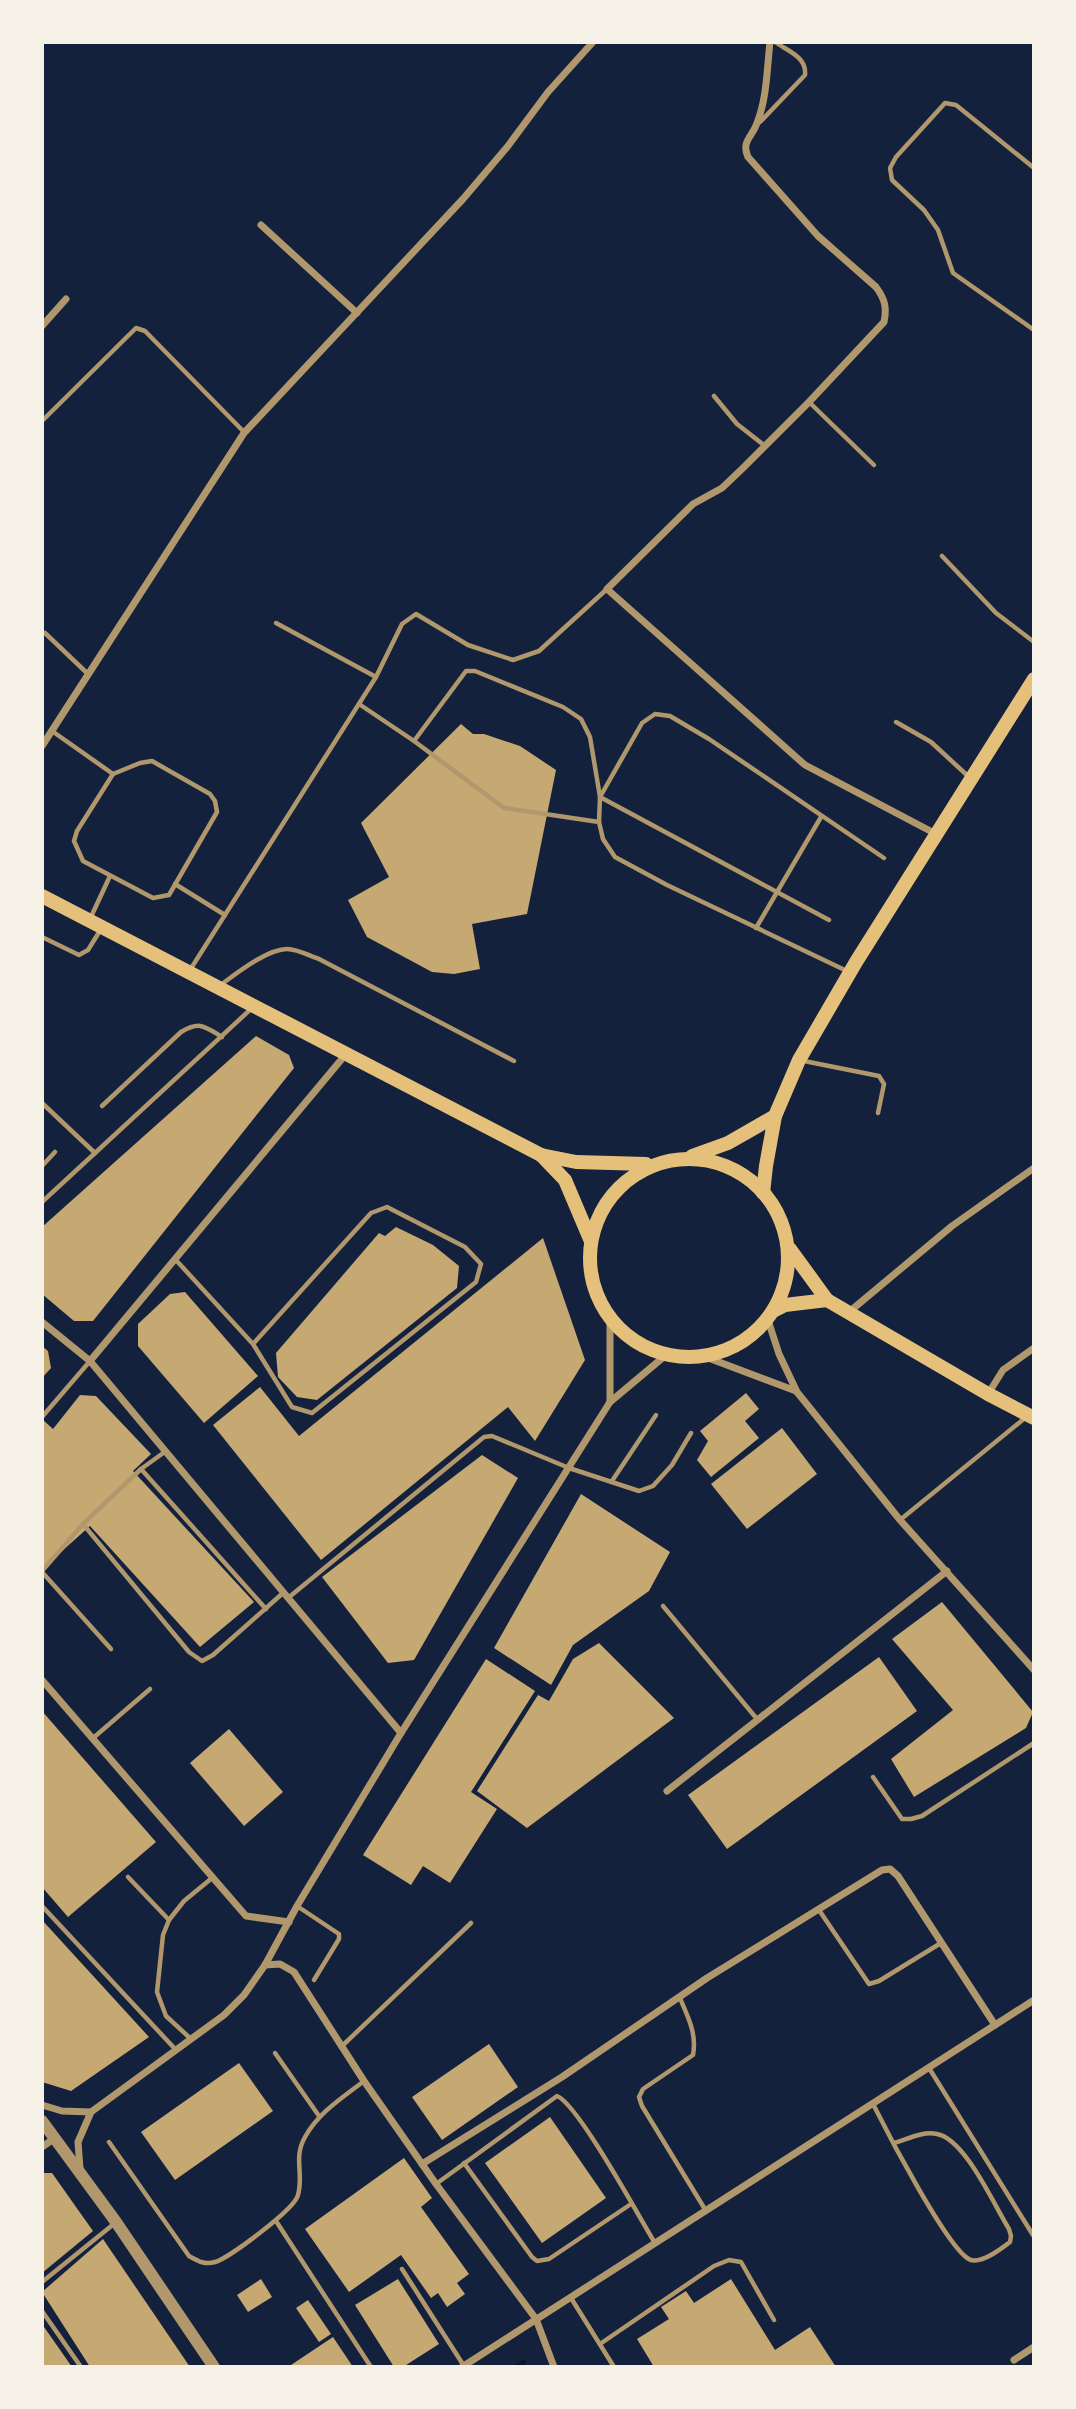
<svg xmlns="http://www.w3.org/2000/svg" width="1076" height="2409" font-family="'Fira Sans Condensed',sans-serif">
<style>
.lines{fill:none;stroke-linecap:round;stroke-linejoin:round}
.stream{stroke:#0b132b;stroke-width:6}
.building{fill:#c6a872}
.service{stroke:#b1986c;stroke-width:4.5}
.minor{stroke:#b1986c;stroke-width:7}
.tertiary{stroke:#b1986c;stroke-width:12}
.primary{stroke:#e5c07b;stroke-width:14}
</style>
<rect width="100%" height="100%" fill="#14213d"/>
<g class="lines">
<polyline class="stream" points="517,2367 523,2363"/>
</g>
<g class="building">
<polygon points="461,724 473,734 484,734 520,746 556,770 527,914 472,924 480,969 454,974 432,972 367,937 348,900 389,877 361,823"/>
<polygon points="256,1036 289,1055 294,1068 93,1321 74,1321 42,1294 42,1227"/>
<polygon points="396,1227 433,1245 459,1266 457,1288 317,1400 297,1397 278,1377 276,1353 379,1233 385,1236"/>
<polygon points="543,1238 585,1360 535,1441 508,1407 321,1560 213,1425 260,1387 299,1436"/>
<polygon points="185,1292 258,1376 204,1423 138,1346 138,1324 170,1294"/>
<polygon points="42,1346 48,1351 51,1368 42,1378"/>
<polygon points="746,1393 759,1409 745,1421 759,1438 711,1477 697,1460 708,1441 700,1431"/>
<polygon points="80,1395 96,1396 151,1454 133,1471 254,1602 200,1647 90,1526 42,1569 42,1419 53,1429"/>
<polygon points="782,1428 817,1474 747,1529 711,1484"/>
<polygon points="482,1455 518,1478 414,1660 388,1663 322,1577"/>
<polygon points="581,1494 670,1552 649,1591 573,1645 551,1685 494,1648"/>
<polygon points="942,1602 1033,1712 1026,1728 914,1797 891,1759 953,1710 892,1639"/>
<polygon points="599,1643 674,1718 527,1828 477,1791 538,1695 549,1701 573,1659"/>
<polygon points="879,1657 917,1711 727,1849 688,1795"/>
<polygon points="486,1659 535,1691 471,1792 497,1809 450,1883 423,1866 411,1885 363,1855"/>
<polygon points="42,1711 156,1842 68,1917 42,1887"/>
<polygon points="229,1729 283,1792 244,1826 190,1763"/>
<polygon points="42,1920 149,2037 71,2091 42,2082"/>
<polygon points="489,2044 518,2087 442,2140 412,2097"/>
<polygon points="239,2063 273,2111 175,2180 141,2132"/>
<polygon points="550,2117 606,2198 542,2243 485,2163"/>
<polygon points="404,2158 432,2198 421,2207 469,2274 457,2283 465,2294 447,2307 438,2293 431,2298 401,2255 349,2292 305,2229"/>
<polygon points="42,2173 52,2173 93,2231 42,2273"/>
<polygon points="103,2239 190,2367 90,2367 42,2292"/>
<polygon points="261,2279 272,2297 248,2312 237,2295"/>
<polygon points="398,2279 439,2344 403,2367 394,2367 355,2305"/>
<polygon points="731,2279 775,2350 810,2327 836,2367 654,2367 637,2339 669,2319 661,2307 686,2291 694,2303"/>
<polygon points="308,2300 331,2334 319,2342 296,2308"/>
<polygon points="42,2324 72,2367 42,2367"/>
<polygon points="333,2337 353,2367 288,2367"/>
</g>
<g class="lines">
<g class="service">
<path d="M 760,122 L 805,75 C 807,57 788,51 775,42"/>
<polyline points="1034,168 956,105 945,103 896,157 890,168 892,180 924,210 938,230 953,273 1034,330"/>
<polyline points="714,396 737,424 765,446"/>
<polyline points="809,402 874,465"/>
<polyline points="42,421 136,328 145,331 244,432"/>
<polyline points="942,556 996,613 1034,642"/>
<polyline points="276,623 376,677"/>
<polyline points="45,633 88,674"/>
<polyline points="359,704 414,741 466,671 475,671 563,707 581,719 590,737 600,797 599,822 603,839 615,857 667,885 849,972"/>
<polyline points="896,722 931,742 969,777"/>
<polyline points="52,731 113,774"/>
<polyline points="414,741 504,808 599,822"/>
<polygon points="152,761 210,794 215,801 217,812 169,895 153,898 83,861 74,841 77,831 113,774 140,763"/>
<polyline points="175,884 225,915"/>
<polyline points="90,919 110,876"/>
<polyline points="829,920 600,797 642,723 655,714 670,716 709,739 884,858"/>
<polyline points="756,928 821,817"/>
<polyline points="42,937 79,955 88,950 101,929"/>
<polyline points="190,970 376,677 402,624 416,614 468,645 513,660 539,651 607,589"/>
<path d="M 219,986 C 236,974 267,949 287,949 C 297,949 310,956 319,959 L 514,1061"/>
<polyline points="804,1061 879,1076 884,1084 878,1113"/>
<polyline points="42,1103 95,1153"/>
<path d="M 102,1106 L 181,1032 C 200,1021 204,1026 222,1037"/>
<polyline points="42,1166 55,1152"/>
<polyline points="42,1202 252,1008"/>
<polyline points="175,1259 253,1344 371,1213 387,1207 465,1247 481,1264 476,1282 312,1413 292,1407 253,1344"/>
<polyline points="42,1417 90,1361"/>
<polyline points="166,1451 141,1469 266,1609"/>
<polyline points="612,1481 656,1415"/>
<polyline points="900,1520 1025,1418"/>
<polyline points="83,1524 141,1469"/>
<polyline points="42,1571 83,1524 189,1652 202,1661 213,1655 283,1593"/>
<polyline points="42,1572 111,1649"/>
<polyline points="288,1598 484,1437 492,1436 569,1468 639,1491 653,1486 672,1465 691,1433"/>
<polyline points="663,1606 757,1719"/>
<polyline points="92,1739 150,1689"/>
<polyline points="873,1777 902,1819 911,1819 922,1816 1034,1743"/>
<polyline points="128,1877 169,1920"/>
<polyline points="42,1906 176,2050"/>
<polyline points="297,1906 339,1934 339,1939 314,1980"/>
<polyline points="819,1910 869,1984 879,1981 941,1943"/>
<path d="M 680,1998 C 688,2018 697,2033 693,2055 L 643,2089 L 639,2097 L 642,2106 L 706,2211"/>
<polyline points="191,2039 166,2016 157,1992 163,1935 169,1920 184,1901 212,1878"/>
<polyline points="341,2047 471,1923"/>
<polyline points="275,2053 319,2116"/>
<polyline points="929,2068 1033,2235"/>
<path d="M 873,2104 C 886,2130 950,2254 971,2260 C 983,2263 1001,2249 1010,2242 L 1011,2236 L 1009,2229 C 994,2205 965,2139 937,2134 C 922,2131 908,2139 894,2143"/>
<path d="M 109,2142 L 189,2256 C 198,2261 204,2265 215,2262 C 229,2258 295,2209 298,2195 C 304,2173 293,2158 305,2137 C 319,2112 342,2098 364,2081"/>
<polyline points="464,2163 532,2257 537,2261 549,2259 631,2204"/>
<path d="M 436,2184 L 557,2096 C 578,2104 639,2217 655,2243"/>
<polyline points="276,2221 371,2367"/>
<polyline points="402,2269 464,2366"/>
<polyline points="42,2282 115,2223"/>
<polyline points="571,2298 614,2367"/>
<polyline points="42,2311 81,2367"/>
<polyline points="600,2344 714,2266 729,2260 741,2262 774,2320"/>
</g>
<g class="minor">
<path d="M 770,42 C 767,68 767,98 757,123 C 752,138 741,141 748,157 L 818,236 L 876,287 C 885,299 887,308 884,322 L 809,402 L 743,468 L 722,488 L 693,504 L 607,589 L 805,765 L 936,834"/>
<polyline points="261,225 357,313"/>
<polyline points="42,326 66,299"/>
<polyline points="42,746 244,433 463,199 508,146 548,92 593,42"/>
<polyline points="849,1312 952,1226 1034,1168"/>
<polyline points="768,1320 779,1354 797,1392 900,1520 1034,1670"/>
<polyline points="42,1322 90,1361 401,1733"/>
<polyline points="703,1356 796,1391"/>
<polyline points="90,1361 346,1054"/>
<polyline points="988,1394 1003,1370 1034,1348"/>
<polyline points="610,1402 666,1355"/>
<polyline points="42,1680 246,1916 289,1922"/>
<polyline points="667,1791 947,1571"/>
<polyline points="265,1965 280,1964 294,1972 364,2081 436,2184 536,2319 554,2367"/>
<polyline points="42,2105 62,2111 91,2112"/>
<polyline points="42,2147 55,2138"/>
<polyline points="422,2164 562,2077 707,1978 882,1870 890,1869 898,1876 995,2025"/>
<polyline points="80,2169 78,2142 91,2112 224,2015 244,1995 265,1965 297,1906 401,1733 610,1402 610,1317"/>
<polyline points="1014,2360 1034,2347"/>
<polyline points="462,2367 1034,2000"/>
</g>
<polyline class="tertiary" points="42,2121 116,2222 214,2367"/>
<g class="primary">
<polyline points="42,896 541,1155 565,1180 590,1239"/>
<polyline points="541,1155 576,1162 646,1164"/>
<polyline points="692,1156 728,1143 775,1116"/>
<circle cx="689" cy="1258" r="99"/>
<polyline points="763,1193 766,1166 775,1116 799,1060 856,962 1034,679"/>
<polyline points="790,1249 827,1300 988,1394 1034,1418"/>
<polyline points="775,1310 785,1305 827,1300"/>
</g>
</g>
<rect width="1076" height="2409" fill="none" stroke="#f6f1e7" stroke-width="88"/>
</svg>
